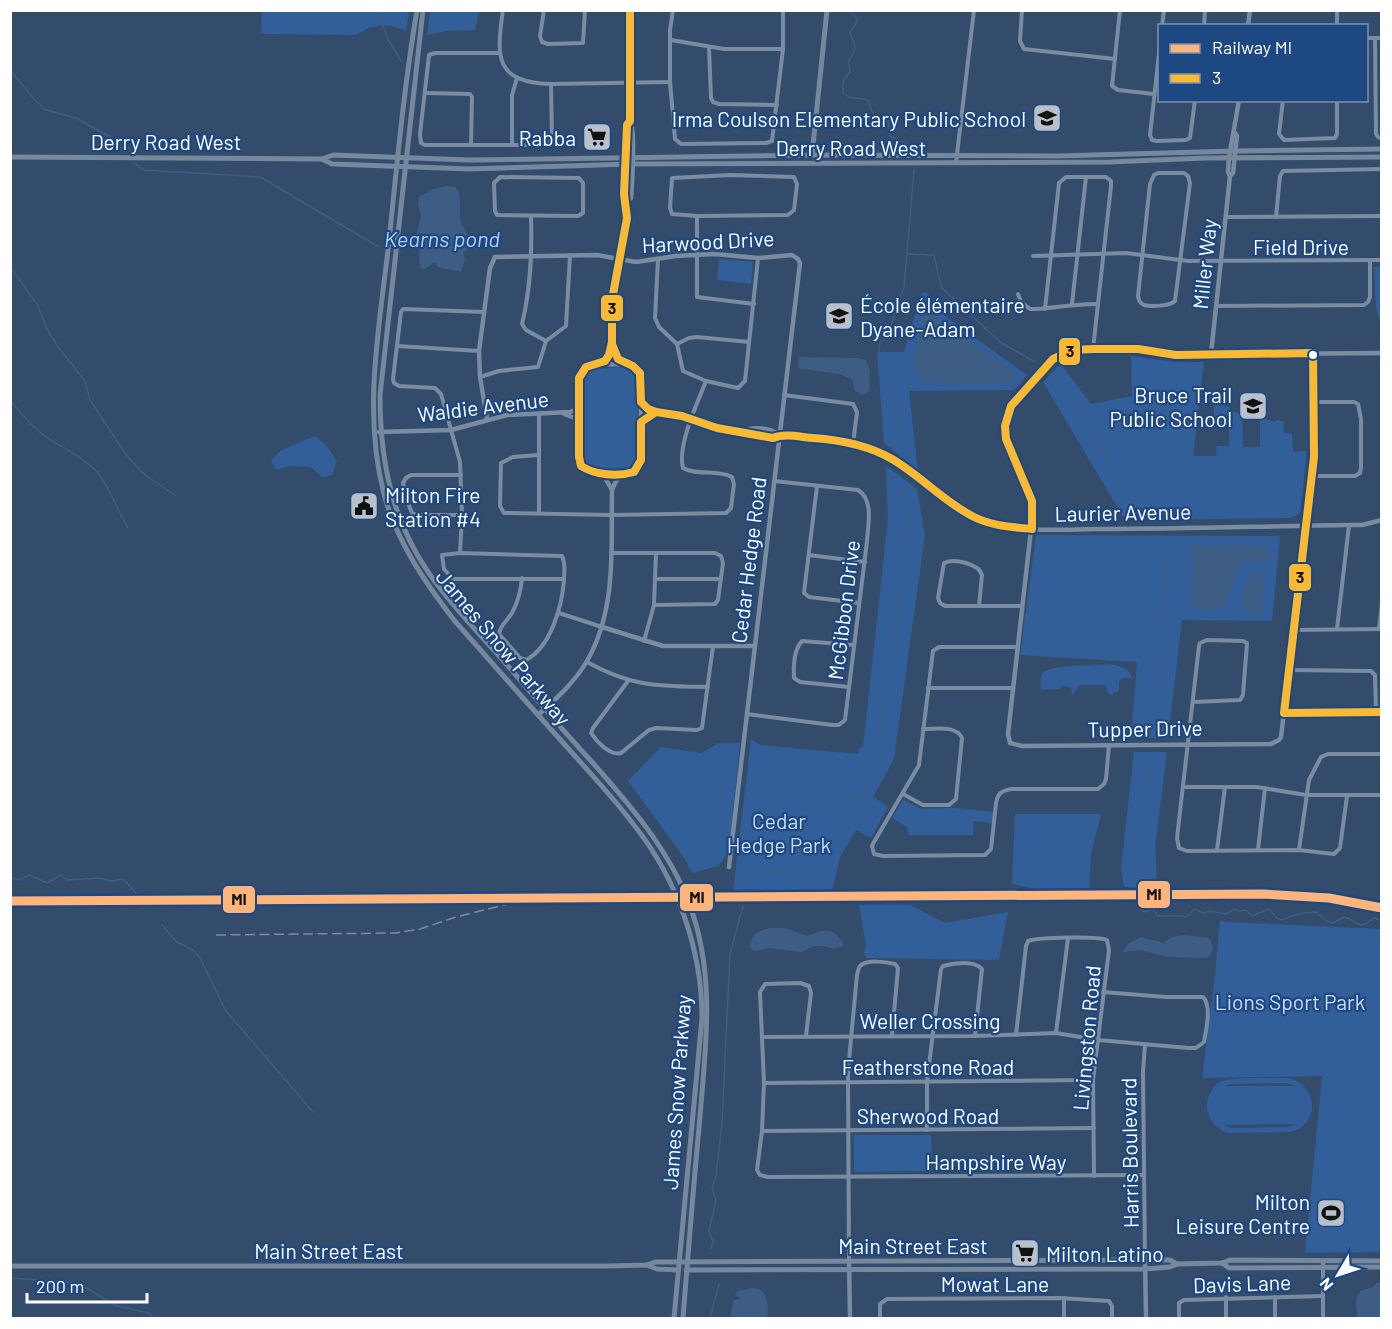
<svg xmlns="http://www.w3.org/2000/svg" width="1392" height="1329" font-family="Barlow,sans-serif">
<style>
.green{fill:#325e99;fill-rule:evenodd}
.water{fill:#3e5d85}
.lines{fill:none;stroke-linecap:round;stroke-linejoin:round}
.stream{stroke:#3e5d85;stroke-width:1.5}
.minor{stroke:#7a8ca1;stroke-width:4}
.tertiary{stroke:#7a8ca1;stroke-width:4.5}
.secondary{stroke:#75889d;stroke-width:5}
.rail{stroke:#7b8ca1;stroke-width:1.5;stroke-dasharray:10 4.5;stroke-linecap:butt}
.bus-1-casing{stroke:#1e4881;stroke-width:12}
.bus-1{stroke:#fab933;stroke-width:8}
.rail-1-casing{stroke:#1e4881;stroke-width:14}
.rail-1{stroke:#feb47b;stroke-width:9}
.bus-dot{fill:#fff;stroke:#1e4881;stroke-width:2}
.labels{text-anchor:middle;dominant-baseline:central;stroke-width:4.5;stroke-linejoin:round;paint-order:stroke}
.poi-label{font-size:21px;fill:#fff;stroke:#1e4881;text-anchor:end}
.street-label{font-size:21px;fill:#fff;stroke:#1e4881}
.park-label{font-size:21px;fill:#c8dcf7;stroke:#1e4881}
.water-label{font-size:22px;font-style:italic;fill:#afccf0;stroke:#1e4881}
.line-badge{stroke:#1e4881;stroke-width:2}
.pale-badge-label{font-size:16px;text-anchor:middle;font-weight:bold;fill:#111}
</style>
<rect width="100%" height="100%" fill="#344c6b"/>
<g class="green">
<polygon points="262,11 263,10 409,11 406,31 389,25 370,27 356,35 264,34 261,31"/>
<polygon points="430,11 479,11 475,30 447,31 427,35"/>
<polygon points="719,259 753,262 751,284 717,280"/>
<polygon points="1374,267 1381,267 1381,324 1376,308"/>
<polygon points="922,292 927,293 946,317 1027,375 1014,390 909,391 918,471 884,443 877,352 904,352"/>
<polygon points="1131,356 1174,362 1204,362 1193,456 1216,456 1217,446 1229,446 1229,425 1214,424 1214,405 1229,406 1229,411 1242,413 1243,447 1260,447 1260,417 1275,422 1276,420 1284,421 1283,432 1292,434 1293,452 1307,451 1300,513 1291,518 1125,520 1043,382 1061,364 1091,404 1132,396"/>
<polygon points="625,367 635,373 638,378 637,461 628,469 593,469 589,467 583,458 583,380 587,372 591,369"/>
<polygon points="315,436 327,446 337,461 332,475 322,477 311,467 290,466 276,470 271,460 280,451"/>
<polygon points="886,466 917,489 925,535 894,759 873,797 888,807 871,838 856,830 840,857 832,892 733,892 751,739 760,745 858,754 859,749 863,746 888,519"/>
<polygon points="1038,535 1280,536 1272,621 1182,620 1168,738 1131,738 1137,662 1020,655 1036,536"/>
<path d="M 1090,665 C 1104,665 1127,661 1132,678 L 1122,678 L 1119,682 L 1119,691 L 1113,693 L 1112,695 L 1109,694 L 1105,685 L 1079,685 L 1072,696 L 1071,688 L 1063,686 L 1059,689 L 1041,690 C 1041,685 1040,679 1042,675 C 1046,665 1080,666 1090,665 Z"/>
<polygon points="719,743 740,743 729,852 718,866 692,873 685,859 628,781 661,747 701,753"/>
<polygon points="1134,752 1167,752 1155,848 1157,878 1153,889 1124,887 1121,869"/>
<polygon points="903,800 921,809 955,808 994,812 992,823 974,821 973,835 909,835 907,827 892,818"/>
<polygon points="1015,814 1101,814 1091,854 1089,889 1036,889 1012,884"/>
<polygon points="859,905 910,905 945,923 1008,912 999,960 866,958 864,953 866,946"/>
<polygon points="1220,919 1225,922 1381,929 1382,1225 1379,1252 1305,1253 1322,1076 1202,1078 1215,976"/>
<path d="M 1288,1078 C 1320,1085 1320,1127 1289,1132 L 1230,1133 C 1219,1130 1211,1124 1208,1112 C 1206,1107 1207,1103 1208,1098 C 1210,1093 1213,1086 1218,1083 C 1230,1076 1273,1078 1288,1078 ZM 1287,1083 L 1296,1086 L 1224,1086 L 1231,1084 ZM 1297,1124 L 1288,1127 L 1231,1128 L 1223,1125 Z"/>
<polygon points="854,1135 931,1135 932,1171 854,1172"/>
</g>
<g class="water">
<path d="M 447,186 L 456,187 C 462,197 459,205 460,216 C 461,229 470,234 471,247 L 463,253 L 465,259 L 461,272 L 438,267 L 435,262 L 424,270 L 420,267 L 419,247 L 415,239 L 421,217 L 418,204 L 419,197 L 433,189 Z"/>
<path d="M 931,313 L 944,325 L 1009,368 L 1015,375 L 1015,379 L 1009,382 L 999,383 L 937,383 L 921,381 C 909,363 918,338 922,319 Z"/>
<polygon points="799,357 857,358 866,360 870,371 869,391 863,395 855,391 852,379 839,374 798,368"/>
<path d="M 1198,545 C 1216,548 1259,541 1271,551 L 1271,556 L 1263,563 C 1258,563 1254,560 1249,561 C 1235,562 1230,597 1224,608 L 1202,610 L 1191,605 C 1187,594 1194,587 1194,577 C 1194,569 1192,555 1188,549 L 1191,546 Z"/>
<path d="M 1256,571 L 1260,572 C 1268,587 1260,600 1262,616 L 1259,617 C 1255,614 1245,612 1243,606 C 1238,596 1248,576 1256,571 Z"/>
<path d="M 770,928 L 784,928 L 807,936 C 826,929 833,926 844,945 L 835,949 L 825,946 L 814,946 L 801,952 L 770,948 L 754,951 L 750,947 C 751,934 759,931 770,928 Z"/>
<path d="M 1186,935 L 1209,938 L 1213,947 L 1211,955 L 1207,958 L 1168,957 L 1140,950 L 1123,952 L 1128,944 L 1141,937 L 1164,943 C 1170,936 1177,936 1186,935 Z"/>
<polygon points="1377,1283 1381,1283 1381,1318 1357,1318 1356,1300 1360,1291 1373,1287"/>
<polygon points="752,1288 759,1289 764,1293 768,1306 767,1318 730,1318 734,1300 740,1299 740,1297 735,1296 737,1291"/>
</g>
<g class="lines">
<g class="stream">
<polyline points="377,10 388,39 401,61"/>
<path d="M 848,10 L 855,16 L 857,21 L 850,33 C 857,48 857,48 848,62 L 850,72 L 843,82 L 843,93 L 849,97 L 868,100 L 874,116 L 888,120 L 890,136 C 898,141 908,142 914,149"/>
<polyline points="10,70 34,99 46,110 76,118 112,138 124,152"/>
<polyline points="134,163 143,170 260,177 379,247"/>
<polyline points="908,254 934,255 941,287 1000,342 1035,362"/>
<polyline points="10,267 37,304 48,331 59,348 85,381 90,400 127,456 145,475 176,496"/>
<polyline points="1051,374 1077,405 1079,419 1129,487 1142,517"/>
<path d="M 10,400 C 20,412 30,425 42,434 C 60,447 81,455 96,471 C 111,488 116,509 128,528"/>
<polyline points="899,447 892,378 879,351 880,343 887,337 904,287 914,170"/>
<polyline points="1152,537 1168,567 1182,574"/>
<polyline points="1186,578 1192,583"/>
<polyline points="1148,735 1151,730 1147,718 1156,711 1158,706 1152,699 1159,684 1153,678 1155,674 1162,670 1161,666 1154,659 1154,654 1161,646 1159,636 1164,626 1160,609 1169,597 1163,582 1168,567"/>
<polyline points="10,877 20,880 29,875 47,883 61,875 68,880 99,878 112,881 123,879 138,895"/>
<polyline points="1139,882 1135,871 1138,866 1137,862 1132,858 1132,854 1137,848 1134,837 1143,830 1136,819 1140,812 1138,806 1143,798 1140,789 1142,784 1147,782 1150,778 1149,774 1141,767 1148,756"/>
<path d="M 745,890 L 749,872 L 756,868 L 773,874 C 787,868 793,866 806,874 L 812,872 L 819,859 L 829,850 L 833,828 L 839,821 L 844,808 L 849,803 L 865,795 L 866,777 L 885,756 C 885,748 880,743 879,735 C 879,723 889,720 881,705 L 883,700 L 892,692 L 886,675 L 896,657 L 892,633 L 898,626 L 902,613 L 899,607 L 907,521 L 903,487"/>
<polyline points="140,900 144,907"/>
<path d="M 1138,903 L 1140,909 L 1145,912 L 1152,908 L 1158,916 C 1168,917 1176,914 1187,917 L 1194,909 L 1203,913 L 1209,911 L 1226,914 L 1234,909 L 1239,911 L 1246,910 L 1252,916 L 1269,909 L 1277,918 L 1282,920 C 1292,915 1305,912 1316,912 L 1327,921 L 1333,923 L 1344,917 C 1351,918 1357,925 1362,925 C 1366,925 1371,919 1375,918 L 1382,921"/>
<polyline points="162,925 177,942 194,951 200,958 226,1011 313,1112"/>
<polyline points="711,1249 713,1241 709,1231 716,1200 712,1189 716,1176 722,1123 730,954 743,906"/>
<polyline points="10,1278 79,1283 114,1305 149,1313 154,1318"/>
<polyline points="710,1318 719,1284"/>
</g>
<g class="minor">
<path d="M 503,10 C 496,58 495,82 551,84 L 670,82"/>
<polyline points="544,10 540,36 542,42 548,44 583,43 585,10"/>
<polyline points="673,10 670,30 670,82 675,139 681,144 766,143 772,141 783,49 783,10"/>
<polyline points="1022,10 1020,41 1024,49 1115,59"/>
<polyline points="1120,10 1112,86 1118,90 1154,94"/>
<polyline points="1162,26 1164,10"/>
<polyline points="1204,26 1205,10"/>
<polyline points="1337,26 1337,10"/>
<polyline points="1366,38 1382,38"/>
<polyline points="1375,38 1376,134 1378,137 1382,139"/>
<polyline points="671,40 724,49 783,49"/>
<polyline points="1160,45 1150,135 1152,140 1157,141 1186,140 1190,138 1195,100"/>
<polyline points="709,47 711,98 713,102 719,104 777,105"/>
<polyline points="499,53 435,53 429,55 420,134 421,143 425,145 547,145 552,138 551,84"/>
<polyline points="425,93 470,94 472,97 471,144"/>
<polyline points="1283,100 1279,134 1284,140 1335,138 1337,134 1337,100"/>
<polyline points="512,144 512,95 517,78"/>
<polyline points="956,163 974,10"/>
<path d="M 1158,173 L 1184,173 L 1188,176 L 1190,183 L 1175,301 C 1170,306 1151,307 1144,305 C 1139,303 1139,300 1138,296 L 1150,184 L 1154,175 Z"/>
<polygon points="730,175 794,177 797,184 794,210 788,215 697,216 672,214 670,208 672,178"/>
<polygon points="500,177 579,178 583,183 583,213 578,216 497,215 495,211 494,183"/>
<path d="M 531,216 C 532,253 531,288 522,324 L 526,330 L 546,341"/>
<polyline points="697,216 697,297 754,304"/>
<polyline points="1226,217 1382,216"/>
<polyline points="1276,217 1280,176 1283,171 1382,169"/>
<polyline points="1033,256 1126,253 1188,261 1382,260"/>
<polyline points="658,259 655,318 659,327 677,344 683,371 706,381 738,388 745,381 758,258"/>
<path d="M 1018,294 L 1021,302 L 1030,309 C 1053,309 1075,303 1098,304"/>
<polyline points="1072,304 1086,177"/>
<polyline points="1216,306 1364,305 1368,302 1370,297 1370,260"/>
<polyline points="1045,309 1059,183 1066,177 1106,177 1111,181 1111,186 1093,349"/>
<polyline points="677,344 689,338 697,337 749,342"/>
<polyline points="397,346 479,351"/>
<polyline points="480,377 499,371 538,367 546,341 566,326 570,255"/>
<polyline points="784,395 853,404 857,412 853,444"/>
<path d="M 538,455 L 513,457 L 501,463 L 500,506 L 504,513 L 612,515 L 726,513 L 731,508 L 734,484 L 732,477 C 717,469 697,476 683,468 C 677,446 697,404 706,381"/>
<polyline points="461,475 411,475 406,478 403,483 407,501 412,513 417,515 462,515"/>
<polyline points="1312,476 1355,476 1360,473 1361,468 1361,419 1358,404 1354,402 1314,402"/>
<polyline points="817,486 804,593 809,597 859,603"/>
<polyline points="539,513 539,414"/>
<polyline points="460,553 462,515 460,462 441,394 435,388 399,386 394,383 393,379 401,312 403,309 484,312"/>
<polyline points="611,553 715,553 721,556 723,563 718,600 715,604 654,605"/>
<polyline points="809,555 865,562"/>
<path d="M 522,578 C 521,590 518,602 512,613 C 508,620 500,625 499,634 L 520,658 L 526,660 C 551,647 562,606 564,580 C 564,572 566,564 562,556 L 460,553 L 442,555 L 444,569 L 453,579 L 564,579"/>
<polyline points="656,579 721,579"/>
<path d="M 979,606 L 982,575 C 979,564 955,558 944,563 L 938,598 L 940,603 L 945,606 L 1022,606"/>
<polyline points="559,613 602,627"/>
<polyline points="1337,629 1349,525"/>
<polyline points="1379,629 1382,603"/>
<polyline points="1294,630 1382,629"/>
<polyline points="644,641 654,605 656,553"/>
<path d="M 1018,647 L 939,647 L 933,651 L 919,765 L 874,842 L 872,846 L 874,854 L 883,856 L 985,855 L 991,849 L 996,803 C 998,793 1001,791 1011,789 L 1098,789 L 1104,784 L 1106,779 L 1109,745"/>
<path d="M 587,662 C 632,687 658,686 708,687"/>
<polyline points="1289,670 1371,671 1375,675 1376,712"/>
<path d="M 628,681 L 593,728 L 591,733 C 597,742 610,756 621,753 L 649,730 L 656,728 L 697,730 L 702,728 L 713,646"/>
<path d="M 849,687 L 800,682 L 794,678 C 793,667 794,649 802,641 L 854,645"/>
<polyline points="928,688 1013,688"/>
<polyline points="1193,702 1240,700 1243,695 1247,643 1243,641 1207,640 1200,643 1199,646 1177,838 1179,848 1187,851 1299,850 1334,854 1340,848 1347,796"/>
<polyline points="1284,713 1382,712"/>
<path d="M 747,714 L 832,725 L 839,725 L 845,720 L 867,541 C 868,525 874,500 858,490 L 774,481"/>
<polyline points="1183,787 1257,787 1306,795 1382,795"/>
<path d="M 903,794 L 923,805 L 949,805 L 956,799 L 962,738 C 956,725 936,729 923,729"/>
<polyline points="1217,850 1225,787"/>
<polyline points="1258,850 1265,788"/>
<polyline points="1299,850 1309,780 1321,757 1328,754 1382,754"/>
<polyline points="1382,856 1382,862"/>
<polyline points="1056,1033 1068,938"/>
<path d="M 1016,1035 L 1026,946 L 1028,941 C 1040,937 1097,936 1107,940 L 1109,950 L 1093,1080 L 1094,1176"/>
<polyline points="806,1036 811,993 809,986 800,983 765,984 760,992 764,1083 762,1131 757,1170 760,1175 768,1177 1144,1175"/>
<path d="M 762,1037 L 975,1036 L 1056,1033 L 1098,1040 L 1188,1048 L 1196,1048 L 1204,1042 C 1206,1031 1212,1006 1203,997 L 1166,997 L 1103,992"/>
<polyline points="1145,1045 1143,1072 1145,1260"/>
<polyline points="764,1083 1093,1080"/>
<path d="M 927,1130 L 927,1081 L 941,969 L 943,966 C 954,963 974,960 982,969 L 975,1036"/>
<polyline points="762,1131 1094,1128"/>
<path d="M 849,1261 L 848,1071 L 857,975 C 858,972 858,968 860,966 C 867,959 887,962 895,964 L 898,968 L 892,1035"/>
<polyline points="1226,1297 1226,1318"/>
<polyline points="1064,1298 1064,1318"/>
<polyline points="880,1318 880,1304 887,1299 1059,1298 1109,1301 1112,1306 1112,1318"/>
<polyline points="1179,1318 1179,1303 1184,1300 1323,1296"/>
<polyline points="1275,1318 1275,1297"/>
<polyline points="1323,1318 1323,1261"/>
</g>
<g class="tertiary">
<polyline points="1248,26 1250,10"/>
<polyline points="1230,176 1233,173 1237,136 1235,133"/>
<path d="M 627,202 L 631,198 C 632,183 636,130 630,121"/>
<polyline points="612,347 617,358 624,365"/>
<polyline points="1313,353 1314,457 1281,737 1279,740 1271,744 1022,746 1010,743 1008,734 1033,512 1032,501 1006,439 1006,420 1011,406 1022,393 1053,359 1065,353 1073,350 1093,349 1138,349 1176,355 1382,353"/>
<polyline points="1211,354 1230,176 1228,172 1229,158 1239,100"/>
<path d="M 596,365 C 611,365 634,359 641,377 L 641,460 L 636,469 L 627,474 L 592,473 L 586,471 L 580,464 L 579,378 L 584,369 Z"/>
<path d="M 601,365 C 607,359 610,353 611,345 C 614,327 610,308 613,290 C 617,262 635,221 624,194 L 627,125 L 630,121 L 630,10"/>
<path d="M 641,402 L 648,409 L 656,412 L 682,416 L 717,428 L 773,438 L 780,435 C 813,439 852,438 882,453 C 921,474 950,513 993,524 C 1028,533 1067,529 1102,529 C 1185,529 1267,526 1349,525 L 1362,525 L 1382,520"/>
<polyline points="564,414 575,418 579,423"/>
<polyline points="487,419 480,377 479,351 490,268 495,257 597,255 636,262 676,256 714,254 758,258 792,255 798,259 800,263 729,867"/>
<polyline points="641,422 646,417 656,412"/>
<path d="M 744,431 C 753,426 771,428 780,435"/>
<polyline points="379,432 451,430 507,415 570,412 575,410 578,405"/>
<polyline points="603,474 612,490"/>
<polyline points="602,627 663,646 755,646"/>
<path d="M 538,715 C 556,699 575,682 587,661 C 617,609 611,547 612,490 L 616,481 L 622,475"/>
<polyline points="1145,1260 1146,1318"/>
<polyline points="849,1261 850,1318"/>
</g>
<g class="secondary">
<path d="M 417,10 C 404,87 397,164 389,241 C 380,324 362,411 384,494 C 397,542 424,581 454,620 C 491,662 528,704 566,746 C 589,772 613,797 634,825 C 677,879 702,949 702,1018 L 674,1318"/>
<path d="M 423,10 L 380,395 C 380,470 395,533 443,592 C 461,615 481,636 501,658 C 532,693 561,729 593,763 C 630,805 669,850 689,903 C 717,977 705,1051 699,1128 C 693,1191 688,1255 683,1318"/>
<polyline points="812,155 827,10"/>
<polyline points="10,157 322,159 333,155 469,160 812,155 1057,156 1235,151 1382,149"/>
<polyline points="322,159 332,164 470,169 632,164 1110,162 1206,158 1382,157"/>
<polyline points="1222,1263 1229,1268 1382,1267"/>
<polyline points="647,1265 657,1269 678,1270"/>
<polyline points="10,1266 606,1266 647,1265 655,1262 673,1262 1139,1260 1170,1260 1177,1264"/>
<polyline points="686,1270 1145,1269 1170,1267 1177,1264 1222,1263 1230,1260 1382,1261"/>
</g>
<g class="rail">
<polyline points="10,898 1263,892 1317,894 1382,905"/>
<polyline points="216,935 396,933 420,929 456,917 508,904"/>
</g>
<g class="bus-1-casing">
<g id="bus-1">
<path d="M 630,10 L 630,121 L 627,125 L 624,194 L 627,218 L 612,300 L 612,342 L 609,355 L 605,361 L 586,367 L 579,378 L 579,457 L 581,466 C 595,475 617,477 634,472 L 641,460 L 641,422 L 656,412"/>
<path d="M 612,344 L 618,359 L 633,366 L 640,373 L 641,402 L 648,409 L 656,412 L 682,416 L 717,428 L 773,438 C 785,433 800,437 813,438 C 841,440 868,445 892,459 C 921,476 944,502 974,517 C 992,526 1012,527 1032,529 L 1032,501 L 1006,439 L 1005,426 L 1011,406 L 1053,359 L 1073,350 L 1093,349 L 1138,349 L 1176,355 L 1313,353 L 1314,457 L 1284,713 L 1382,712"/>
</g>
</g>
<use href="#bus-1" class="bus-1"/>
<g class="rail-1-casing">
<polyline id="rail-1" points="10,901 1263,894 1329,898 1382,908"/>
</g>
<use href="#rail-1" class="rail-1"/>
</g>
<defs>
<g id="school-square" transform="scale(1.5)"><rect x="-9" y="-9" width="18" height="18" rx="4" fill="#b8c0cb" stroke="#1e4881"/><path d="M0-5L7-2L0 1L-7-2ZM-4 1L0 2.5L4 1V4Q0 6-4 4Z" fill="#111"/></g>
<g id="supermarket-square" transform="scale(1.5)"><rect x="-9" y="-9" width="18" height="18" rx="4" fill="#b8c0cb" stroke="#1e4881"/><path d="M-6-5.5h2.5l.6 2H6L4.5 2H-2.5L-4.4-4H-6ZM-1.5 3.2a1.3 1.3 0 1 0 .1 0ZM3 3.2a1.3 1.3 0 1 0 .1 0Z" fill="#111"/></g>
<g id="civic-square" transform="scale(1.5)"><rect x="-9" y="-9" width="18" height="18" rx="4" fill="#b8c0cb" stroke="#1e4881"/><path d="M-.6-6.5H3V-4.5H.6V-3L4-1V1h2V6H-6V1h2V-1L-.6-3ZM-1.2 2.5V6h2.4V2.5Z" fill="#111"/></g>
<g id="stadium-square" transform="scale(1.5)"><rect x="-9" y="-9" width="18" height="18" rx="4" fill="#b8c0cb" stroke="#1e4881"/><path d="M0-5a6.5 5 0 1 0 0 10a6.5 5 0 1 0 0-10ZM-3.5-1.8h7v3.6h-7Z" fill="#111"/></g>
</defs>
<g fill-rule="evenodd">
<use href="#school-square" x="1047" y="118"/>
<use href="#supermarket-square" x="597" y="137"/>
<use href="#school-square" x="839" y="316"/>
<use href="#school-square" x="1253" y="406"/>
<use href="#civic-square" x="364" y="506"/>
<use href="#stadium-square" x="1331" y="1213"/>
<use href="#supermarket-square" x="1025" y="1253"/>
</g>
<circle class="bus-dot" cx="1313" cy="355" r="5"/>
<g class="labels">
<g class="poi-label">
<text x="1026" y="118">Irma Coulson Elementary Public School</text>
<text x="576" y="137">Rabba</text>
<text x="860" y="304" text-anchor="start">École élémentaire<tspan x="860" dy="24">Dyane-Adam</tspan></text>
<text x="1232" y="394">Bruce Trail<tspan x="1232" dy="24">Public School</tspan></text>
<text x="385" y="494" text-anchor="start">Milton Fire<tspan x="385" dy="24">Station #4</tspan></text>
<text x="1310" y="1201">Milton<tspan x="1310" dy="24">Leisure Centre</tspan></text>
<text x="1046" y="1253" text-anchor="start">Milton Latino</text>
</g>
<g class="street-label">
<text x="166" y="141">Derry Road West</text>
<text x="851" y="147">Derry Road West</text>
<text transform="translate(708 241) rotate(-3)">Harwood Drive</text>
<text x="1301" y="246">Field Drive</text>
<text transform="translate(1204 264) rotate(-84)">Miller Way</text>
<text transform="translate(483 406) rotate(-7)">Waldie Avenue</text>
<text transform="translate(1123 512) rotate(-1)">Laurier Avenue</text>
<text transform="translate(748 560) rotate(-83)">Cedar Hedge Road</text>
<text transform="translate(843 610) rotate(-83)">McGibbon Drive</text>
<text transform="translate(504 647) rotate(50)">James Snow Parkway</text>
<text transform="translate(1145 728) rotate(-1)">Tupper Drive</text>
<text x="930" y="1020">Weller Crossing</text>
<text transform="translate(1086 1038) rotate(-85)">Livingston Road</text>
<text x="928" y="1066">Featherstone Road</text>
<text transform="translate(676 1092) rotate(-86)">James Snow Parkway</text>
<text x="928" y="1115">Sherwood Road</text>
<text transform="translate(1129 1153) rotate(-91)">Harris Boulevard</text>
<text x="996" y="1161">Hampshire Way</text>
<text x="913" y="1245">Main Street East</text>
<text x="329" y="1250">Main Street East</text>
<text x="995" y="1283">Mowat Lane</text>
<text transform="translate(1242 1283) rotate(-2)">Davis Lane</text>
</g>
<g class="park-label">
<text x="779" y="820">Cedar<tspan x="779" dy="24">Hedge Park</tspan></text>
<text x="1290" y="1001">Lions Sport Park</text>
</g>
<g class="water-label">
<text x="442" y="238">Kearns pond</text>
</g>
</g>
<g class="line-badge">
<rect x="600" y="294" width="24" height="28" rx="6" fill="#fab933"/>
<rect x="1058" y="337" width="23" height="29" rx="6" fill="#fab933"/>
<rect x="1288" y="563" width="24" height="29" rx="6" fill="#fab933"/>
<rect x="1137" y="880" width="34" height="29" rx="6" fill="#feb47b"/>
<rect x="679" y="883" width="35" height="29" rx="6" fill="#feb47b"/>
<rect x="222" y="885" width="34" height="29" rx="6" fill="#feb47b"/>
</g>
<g class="pale-badge-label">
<text x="612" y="314">3</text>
<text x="1070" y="357">3</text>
<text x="1300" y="583">3</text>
<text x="1154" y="900">MI</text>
<text x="697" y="903">MI</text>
<text x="239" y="905">MI</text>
</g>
<rect width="1392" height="1329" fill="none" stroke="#ffffff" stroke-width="24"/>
<rect x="1158" y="24" width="210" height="78" fill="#1e4881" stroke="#7891b3" stroke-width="1.5"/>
<rect x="1170" y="44" width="30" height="9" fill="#feb47b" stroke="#7891b3" stroke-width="1.5"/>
<text x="1212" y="54" font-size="18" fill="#ffffff">Railway MI</text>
<rect x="1170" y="74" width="30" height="9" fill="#fab933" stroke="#7891b3" stroke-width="1.5"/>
<text x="1212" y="84" font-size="18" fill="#ffffff">3</text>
<g transform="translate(1338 1275) rotate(231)" stroke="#1e4881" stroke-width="4.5" paint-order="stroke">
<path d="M0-4.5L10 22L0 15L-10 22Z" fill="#ffffff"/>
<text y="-9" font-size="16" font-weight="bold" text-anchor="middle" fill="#ffffff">N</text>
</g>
<path d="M27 1293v9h120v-9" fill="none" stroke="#ffffff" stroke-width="3"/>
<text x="36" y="1293" font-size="18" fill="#ffffff" stroke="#1e4881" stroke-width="4.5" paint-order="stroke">200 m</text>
</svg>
